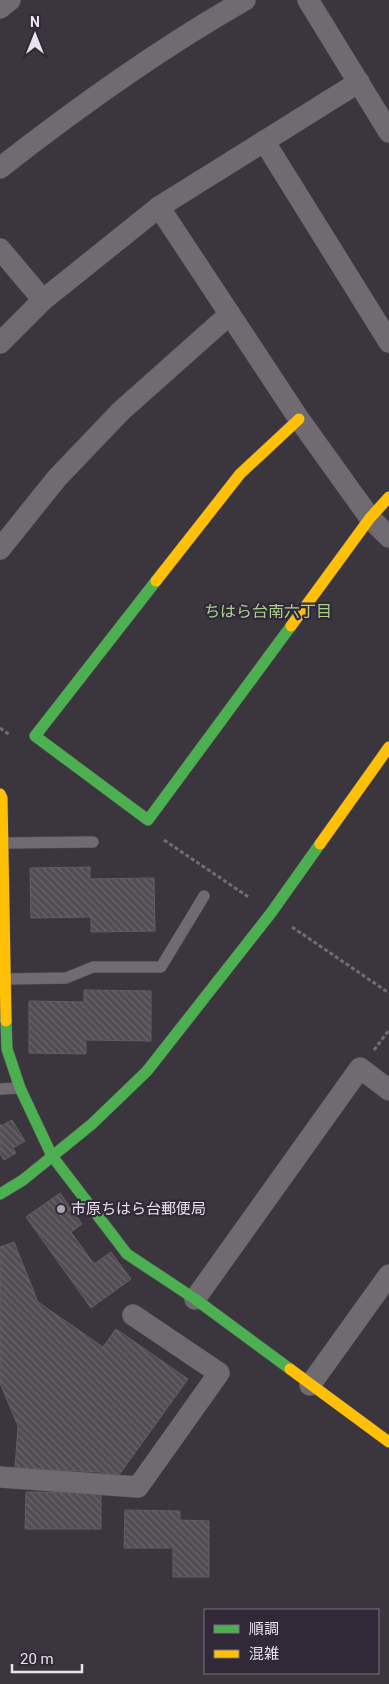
<svg xmlns="http://www.w3.org/2000/svg" width="389" height="1684" font-family="Roboto,'Noto Sans JP',sans-serif">
<style>
.building{fill:url(#building-back-hatch);stroke:#615d63}
.lines{fill:none;stroke-linecap:round;stroke-linejoin:round}
.lane-casing{stroke:#56525a;stroke-width:12}
.street-casing{stroke:#56525a;stroke-width:22}
.fast-casing{stroke:#56525a;stroke-width:12}
.slow-casing{stroke:#56525a;stroke-width:12}
.path{stroke:#716d72;stroke-width:3;stroke-dasharray:4 2.5;stroke-linecap:butt}
.lane{stroke:#6f6b71;stroke-width:11}
.street{stroke:#6f6b71;stroke-width:21}
.fast{stroke:#4caf50;stroke-width:11}
.slow{stroke:#ffc107;stroke-width:11}
.poi-dot{fill:#aca6b0;stroke:#312937;stroke-width:2}
.labels{text-anchor:middle;dominant-baseline:central;stroke-width:4.5;stroke-linejoin:round;paint-order:stroke}
.poi-label{font-size:15px;fill:#e9e3ed;stroke:#312937;text-anchor:start}
.neighbourhood-label{font-size:16px;fill:#aad18d;stroke:#312937}
</style>
<defs>
<pattern id="building-back-hatch" width="6" height="6" patternUnits="userSpaceOnUse" patternTransform="scale(1.25)"><rect width="6" height="6" fill="#514d53"/><path d="M-1 5l2 2M0 0l6 6M5-1l2 2" fill="none" stroke="#6a666c"/></pattern>
</defs>
<rect width="100%" height="100%" fill="#3b363e"/>
<g class="building">
<polygon points="90,867 90,879 154,878 155,931 91,932 91,917 31,918 30,868"/>
<polygon points="84,990 151,991 151,1041 86,1040 86,1054 29,1053 29,1001 84,1002"/>
<polygon points="12,1120 25,1141 13,1148 16,1153 4,1160 0,1154 0,1124 1,1126"/>
<polygon points="60,1193 82,1224 71,1232 94,1264 111,1252 131,1279 91,1308 26,1217"/>
<polygon points="14,1242 38,1302 103,1347 116,1329 188,1379 114,1482 100,1472 15,1468 18,1426 0,1383 0,1247"/>
<polygon points="26,1492 101,1493 101,1529 25,1529"/>
<polygon points="125,1510 180,1511 180,1520 209,1521 209,1577 173,1577 173,1548 124,1548"/>
</g>
<g class="lines">
<g class="lane-casing">
<g id="lane">
<polyline points="3,843 93,842"/>
<polyline points="6,979 66,978 93,967 161,967 204,896"/>
<polyline points="0,1089 20,1088"/>
</g>
</g>
<g class="street-casing">
<g id="street">
<polyline points="308,0 389,132"/>
<polyline points="0,8 10,0"/>
<polyline points="264,141 389,342"/>
<path d="M 0,168 C 78,107 159,49 245,0"/>
<polyline points="159,207 299,419 370,518 389,537"/>
<polyline points="0,249 43,300"/>
<polyline points="0,343 43,300 159,207 359,82"/>
<polyline points="0,549 57,478 121,411 230,314"/>
<polyline points="195,1299 360,1068 389,1090"/>
<polyline points="310,1385 389,1275"/>
<polyline points="0,1477 138,1487 219,1373 133,1315"/>
</g>
</g>
<g class="fast-casing">
<g id="fast">
<polyline points="156,581 35,736 148,820 291,626"/>
<polyline points="6,1021 7,1049 20,1088 52,1156 127,1254 195,1299 290,1369"/>
<polyline points="0,1194 23,1180 92,1124 147,1071 271,913 320,844"/>
</g>
</g>
<g class="slow-casing">
<g id="slow">
<polyline points="156,581 240,474 299,419"/>
<polyline points="291,626 370,518 389,497"/>
<polyline points="0,794 2,798 6,1021"/>
<polyline points="320,844 389,747"/>
<polyline points="290,1369 389,1442"/>
</g>
</g>
<g class="path">
<polyline points="0,728 10,735"/>
<polyline points="164,840 250,898"/>
<polyline points="292,927 389,993"/>
<polyline points="374,1050 389,1030"/>
</g>
<use href="#lane" class="lane"/>
<use href="#street" class="street"/>
<use href="#fast" class="fast"/>
<use href="#slow" class="slow"/>
</g>
<circle class="poi-dot" cx="61" cy="1209" r="5"/>
<g class="labels">
<g class="poi-label">
<text x="71" y="1209">市原ちはら台郵便局</text>
</g>
<g class="neighbourhood-label">
<text x="268" y="611">ちはら台南六丁目</text>
</g>
</g>
<rect x="204" y="1609" width="175" height="65" fill="#312937" stroke="#7b7380"/>
<rect x="214" y="1625" width="25" height="8" fill="#4caf50" stroke="#7b7380"/>
<text x="249" y="1634" font-size="15" fill="#e9e3ed">順調</text>
<rect x="214" y="1650" width="25" height="8" fill="#ffc107" stroke="#7b7380"/>
<text x="249" y="1659" font-size="15" fill="#e9e3ed">混雑</text>
<g transform="translate(35 35)" stroke="#312937" stroke-width="4" paint-order="stroke">
<path d="M0-4L9 19L0 12L-9 19Z" fill="#e9e3ed"/>
<text y="-8" font-size="14" font-weight="bold" text-anchor="middle" fill="#e9e3ed">N</text>
</g>
<path d="M12 1664v8h70v-8" fill="none" stroke="#e9e3ed" stroke-width="2.5"/>
<text x="20" y="1664" font-size="15" fill="#e9e3ed" stroke="#312937" stroke-width="4" paint-order="stroke">20 m</text>
</svg>
